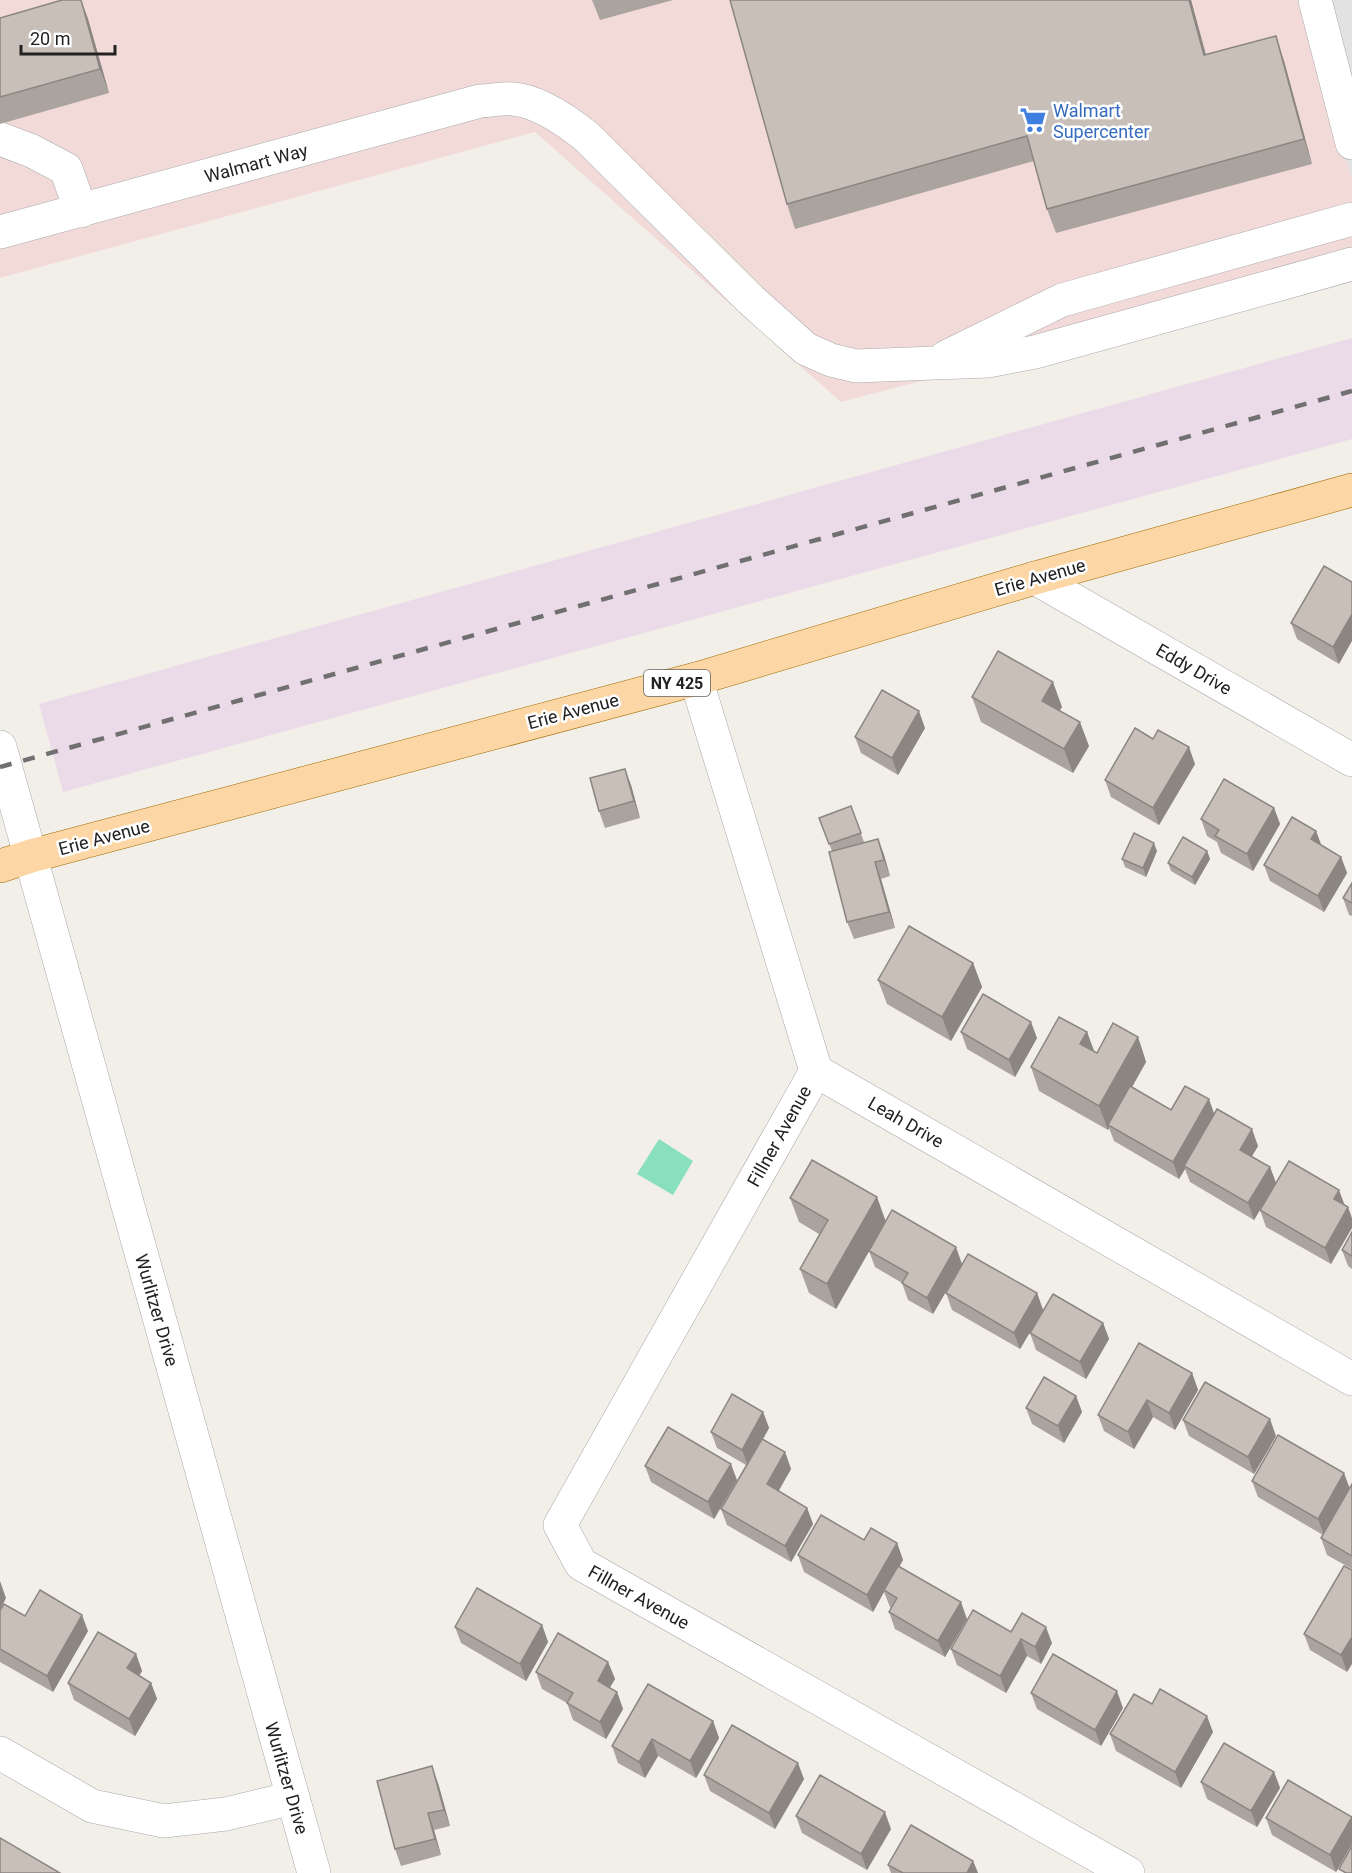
<svg xmlns="http://www.w3.org/2000/svg" width="1352" height="1873" font-family="Roboto,sans-serif">
<style>
.commercial{fill:#f2dad9}
.industrial{fill:#ebdbe8}
.pitch{fill:#88e0be}
.parking{fill:#e2e2e2}
.lines{fill:none;stroke-linecap:round;stroke-linejoin:round}
.minor-casing{stroke:#a9a9a9;stroke-width:34}
.major-casing{stroke:#a06b00;stroke-width:34}
.minor{stroke:#fff;stroke-width:33}
.major{stroke:#fcd6a4;stroke-width:33}
.rail{stroke:#707070;stroke-width:4.5;stroke-dasharray:12 12;stroke-linecap:butt}
.wall{fill:#aba49e}
.shaded-wall{fill:#8b8681}
.building{fill:#c7bfb8;stroke:#8b8681;stroke-width:1.5}
.labels{text-anchor:middle;dominant-baseline:central;stroke-width:5;stroke-linejoin:round;paint-order:stroke}
.shield{fill:#fff;stroke:#646464;stroke-width:1.5}
.shield-label{font-size:16px;font-weight:bold;fill:#222}
.shop-label{font-size:18px;fill:#366cbe;stroke:#fff;text-anchor:start}
.street-label{font-size:18px;fill:#222;stroke:#fff}
</style>
<rect width="100%" height="100%" fill="#f2efe9"/>
<polygon class="commercial" points="0,0 1352,0 1352,268 841,402 535,132 0,278"/>
<polygon class="industrial" points="1352,338 1352,439 63,792 39,704"/>
<polygon class="pitch" points="659,1139 693,1161 673,1195 637,1174"/>
<polygon class="parking" points="1297,0 1352,0 1352,179"/>
<g class="lines">
<g class="minor-casing">
<g id="minor">
<polyline points="1315,0 1352,143"/>
<polyline points="0,139 32,151 66,169 81,211"/>
<path d="M 0,232 L 480,101 C 490,101 502,98 513,99 C 539,101 567,121 587,137 L 751,300 L 806,349 L 831,360 L 856,366 L 988,361 L 1035,352 L 1352,264"/>
<polyline points="946,357 1062,300 1352,219"/>
<polyline points="1035,578 1352,760"/>
<polyline points="696,679 816,1071 1352,1379"/>
<polyline points="0,747 314,1873"/>
<polyline points="816,1071 560,1525 581,1564 1128,1873"/>
<polyline points="0,1753 92,1806 164,1821 226,1814 293,1798"/>
</g>
</g>
<g class="major-casing">
<polyline id="major" points="0,866 31,856 696,679 1035,578 1352,490"/>
</g>
<use href="#minor" class="minor"/>
<use href="#major" class="major"/>
<polyline class="rail" points="0,767 1352,391"/>
</g>
<g class="wall">
<polygon points="81,0 88,19 109,93 0,124 0,18"/>
<polygon points="592,0 673,0 600,20"/>
<polygon points="730,0 1191,0 1206,54 1284,61 1312,164 1056,233 1047,209 1034,161 795,229 787,204"/>
<polygon points="1324,566 1339,664 1297,639 1291,623"/>
<polygon points="972,697 1062,707 1059,710 1089,746 1073,773 981,722"/>
<polygon points="925,728 898,775 861,753 855,737"/>
<polygon points="1153,739 1195,764 1159,825 1111,797 1105,780"/>
<polygon points="631,785 640,818 605,828 599,811"/>
<polygon points="851,806 864,842 853,846 878,839 884,855 890,876 881,879 895,928 854,939 847,922 832,851 819,818"/>
<polygon points="1274,808 1280,824 1253,871 1221,853 1217,842 1207,836 1201,819"/>
<polygon points="1316,831 1321,845 1341,857 1347,873 1324,912 1270,881 1264,865"/>
<polygon points="1157,851 1146,877 1125,867 1122,859"/>
<polygon points="1207,851 1210,859 1195,885 1171,871 1168,863"/>
<polygon points="1352,883 1352,916 1349,915 1343,898"/>
<polygon points="973,963 982,987 951,1041 887,1004 878,980"/>
<polygon points="961,1032 1037,1038 1015,1077 967,1049"/>
<polygon points="1087,1032 1094,1052 1097,1053 1138,1037 1146,1062 1132,1087 1171,1110 1214,1113 1258,1146 1252,1156 1270,1167 1276,1183 1254,1220 1190,1182 1185,1169 1179,1179 1114,1141 1109,1128 1108,1130 1039,1091 1031,1067"/>
<polygon points="790,1198 886,1221 962,1264 933,1314 908,1300 902,1283 875,1267 869,1251 836,1309 809,1293 800,1269 819,1234 799,1222"/>
<polygon points="1345,1205 1331,1264 1266,1227 1260,1210"/>
<polygon points="1352,1232 1352,1269 1348,1266 1342,1250"/>
<polygon points="946,1293 1037,1293 1043,1310 1020,1349 952,1310"/>
<polygon points="1103,1323 1109,1339 1086,1379 1036,1350 1030,1333"/>
<polygon points="1192,1373 1198,1390 1175,1430 1153,1417 1134,1449 1104,1431 1098,1415"/>
<polygon points="1076,1396 1082,1412 1064,1443 1032,1424 1026,1408"/>
<polygon points="763,1412 769,1428 763,1439 785,1452 791,1469 778,1491 807,1508 813,1524 791,1562 727,1525 721,1509 746,1465 717,1448 711,1432"/>
<polygon points="1183,1420 1276,1436 1254,1474 1189,1436"/>
<polygon points="645,1466 737,1480 714,1519 651,1482"/>
<polygon points="1252,1481 1350,1488 1352,1484 1352,1569 1327,1555 1321,1538 1323,1535 1258,1497"/>
<polygon points="864,1540 897,1543 903,1560 899,1567 967,1619 945,1657 895,1629 889,1612 891,1608 890,1607 884,1592 873,1612 804,1572 798,1555"/>
<polygon points="1344,1566 1347,1672 1310,1650 1304,1634"/>
<polygon points="0,1611 25,1616 88,1631 53,1692 0,1662"/>
<polygon points="542,1625 548,1642 526,1681 461,1643 455,1627"/>
<polygon points="1011,1632 1052,1643 1041,1664 1027,1656 1006,1693 957,1665 951,1649"/>
<polygon points="136,1654 142,1671 139,1676 151,1683 157,1699 135,1736 74,1700 68,1683"/>
<polygon points="608,1662 615,1679 609,1688 617,1692 623,1709 606,1739 573,1720 567,1703 542,1689 536,1672"/>
<polygon points="1031,1693 1123,1708 1101,1746 1037,1709"/>
<polygon points="1152,1704 1213,1732 1181,1788 1116,1751 1110,1734"/>
<polygon points="713,1721 719,1738 696,1778 658,1756 645,1778 618,1763 612,1746"/>
<polygon points="1274,1772 1280,1788 1257,1827 1207,1799 1201,1782"/>
<polygon points="704,1775 804,1779 775,1829 710,1791"/>
<polygon points="438,1783 450,1826 434,1830 441,1855 401,1866 395,1849"/>
<polygon points="796,1816 891,1829 867,1870 802,1833"/>
<polygon points="1266,1818 1352,1844 1336,1872 1272,1835"/>
<polygon points="973,1861 978,1873 891,1873 888,1865"/>
</g>
<g class="shaded-wall">
<polygon points="81,0 88,19 109,93 100,69"/>
<polygon points="1189,0 1191,0 1212,79 1204,55"/>
<polygon points="1276,36 1284,61 1312,164 1304,139"/>
<polygon points="1352,614 1352,641 1339,664 1333,647"/>
<polygon points="1053,682 1062,707 1051,725 1042,701"/>
<polygon points="919,711 925,728 898,775 892,758"/>
<polygon points="1080,722 1089,746 1073,773 1064,749"/>
<polygon points="1189,747 1195,764 1159,825 1153,808"/>
<polygon points="625,769 631,785 640,818 634,801"/>
<polygon points="1274,808 1280,824 1253,871 1247,854"/>
<polygon points="1316,831 1322,847 1311,839"/>
<polygon points="878,839 884,855 890,876 884,860"/>
<polygon points="1154,843 1157,851 1146,877 1143,868"/>
<polygon points="1207,851 1210,859 1195,885 1192,877"/>
<polygon points="1341,857 1347,873 1324,912 1318,896"/>
<polygon points="875,862 881,879 895,928 889,912"/>
<polygon points="973,963 982,987 951,1041 942,1017"/>
<polygon points="1031,1022 1037,1038 1015,1077 1009,1060"/>
<polygon points="1087,1032 1096,1056 1080,1044"/>
<polygon points="1138,1037 1146,1062 1110,1126 1108,1125 1109,1128 1108,1130 1099,1106"/>
<polygon points="1209,1099 1215,1116 1184,1166 1185,1169 1179,1179 1173,1162"/>
<polygon points="1252,1129 1258,1146 1246,1166 1240,1150"/>
<polygon points="1270,1167 1276,1183 1254,1220 1248,1203"/>
<polygon points="1339,1190 1345,1206 1334,1199"/>
<polygon points="877,1197 886,1222 836,1309 827,1284"/>
<polygon points="1348,1207 1352,1218 1352,1228 1331,1264 1325,1248"/>
<polygon points="956,1247 962,1264 933,1314 927,1298"/>
<polygon points="1037,1293 1043,1310 1020,1349 1014,1333"/>
<polygon points="1103,1323 1109,1339 1086,1379 1080,1362"/>
<polygon points="1192,1373 1198,1390 1175,1430 1169,1413"/>
<polygon points="1076,1396 1082,1412 1064,1443 1058,1426"/>
<polygon points="1147,1400 1153,1417 1134,1449 1128,1432"/>
<polygon points="763,1412 769,1428 748,1466 742,1450"/>
<polygon points="1270,1419 1276,1436 1254,1474 1248,1457"/>
<polygon points="785,1452 791,1469 773,1501 767,1484"/>
<polygon points="731,1464 737,1480 714,1519 708,1502"/>
<polygon points="1344,1473 1350,1489 1324,1535 1318,1519"/>
<polygon points="807,1508 813,1524 791,1562 785,1546"/>
<polygon points="897,1543 903,1560 885,1591 884,1590 884,1592 873,1612 867,1595"/>
<polygon points="0,1581 6,1598 0,1610"/>
<polygon points="961,1602 967,1619 945,1657 938,1641"/>
<polygon points="82,1615 88,1631 53,1692 47,1676"/>
<polygon points="542,1625 548,1642 526,1681 520,1664"/>
<polygon points="1046,1627 1052,1643 1041,1664 1035,1647"/>
<polygon points="1352,1637 1352,1664 1347,1672 1341,1655"/>
<polygon points="1021,1639 1027,1656 1006,1693 1000,1676"/>
<polygon points="136,1654 142,1671 133,1685 127,1668"/>
<polygon points="608,1662 615,1679 604,1698 598,1681"/>
<polygon points="151,1683 157,1699 135,1736 129,1719"/>
<polygon points="1117,1691 1123,1708 1101,1746 1095,1730"/>
<polygon points="617,1692 623,1709 606,1739 600,1722"/>
<polygon points="1207,1716 1213,1732 1181,1788 1175,1772"/>
<polygon points="713,1721 719,1738 696,1778 690,1761"/>
<polygon points="652,1739 658,1756 645,1778 639,1762"/>
<polygon points="798,1763 804,1779 775,1829 769,1813"/>
<polygon points="432,1766 438,1783 450,1826 444,1810"/>
<polygon points="1274,1772 1280,1788 1257,1827 1251,1811"/>
<polygon points="885,1812 891,1829 867,1870 861,1854"/>
<polygon points="428,1813 434,1830 441,1855 435,1839"/>
<polygon points="1352,1817 1352,1844 1336,1872 1330,1855"/>
<polygon points="973,1861 978,1873 967,1873"/>
</g>
<g class="building">
<polygon points="62,0 81,0 100,69 0,97 0,18"/>
<polygon points="730,0 1189,0 1204,55 1276,36 1304,139 1047,209 1027,136 787,204"/>
<polygon points="1324,566 1352,582 1352,614 1333,647 1291,623"/>
<polygon points="998,651 1053,682 1042,701 1080,722 1064,749 972,697"/>
<polygon points="882,690 919,711 892,758 855,737"/>
<polygon points="1135,728 1153,739 1158,730 1189,747 1153,808 1105,780"/>
<polygon points="625,769 634,801 599,811 590,778"/>
<polygon points="1224,779 1274,808 1247,854 1215,836 1219,830 1201,819"/>
<polygon points="851,806 861,833 829,844 819,818"/>
<polygon points="1292,817 1316,831 1311,839 1341,857 1318,896 1264,865"/>
<polygon points="1134,833 1154,843 1143,868 1122,859"/>
<polygon points="1183,837 1207,851 1192,877 1168,863"/>
<polygon points="878,839 884,860 875,862 889,912 847,922 829,852"/>
<polygon points="1352,883 1352,903 1343,898"/>
<polygon points="909,926 973,963 942,1017 878,980"/>
<polygon points="983,994 1031,1022 1009,1060 961,1032"/>
<polygon points="1059,1017 1087,1032 1080,1044 1097,1053 1113,1023 1138,1037 1099,1106 1031,1067"/>
<polygon points="1130,1086 1171,1110 1185,1086 1209,1099 1173,1162 1108,1125"/>
<polygon points="1217,1109 1252,1129 1240,1150 1270,1167 1248,1203 1184,1166"/>
<polygon points="812,1160 877,1197 827,1284 800,1269 828,1220 790,1198"/>
<polygon points="1289,1161 1339,1190 1334,1199 1348,1207 1325,1248 1260,1210"/>
<polygon points="892,1210 956,1247 927,1298 902,1283 908,1273 869,1251"/>
<polygon points="1352,1232 1352,1256 1342,1250"/>
<polygon points="968,1254 1037,1293 1014,1333 946,1293"/>
<polygon points="1053,1294 1103,1323 1080,1362 1030,1333"/>
<polygon points="1139,1343 1192,1373 1169,1413 1147,1400 1128,1432 1098,1415"/>
<polygon points="1044,1377 1076,1396 1058,1426 1026,1408"/>
<polygon points="1205,1382 1270,1419 1248,1457 1183,1420"/>
<polygon points="732,1394 763,1412 742,1450 711,1432"/>
<polygon points="668,1427 731,1464 708,1502 645,1466"/>
<polygon points="1278,1435 1344,1473 1318,1519 1252,1481"/>
<polygon points="762,1439 785,1452 767,1484 807,1508 785,1546 721,1509"/>
<polygon points="1352,1484 1352,1556 1321,1538"/>
<polygon points="821,1515 864,1540 871,1528 897,1543 867,1595 798,1555"/>
<polygon points="898,1566 961,1602 938,1641 889,1612 897,1598 884,1590"/>
<polygon points="1344,1566 1352,1570 1352,1637 1341,1655 1304,1634"/>
<polygon points="477,1588 542,1625 520,1664 455,1627"/>
<polygon points="40,1590 82,1615 47,1676 0,1649 0,1611 4,1604 25,1616"/>
<polygon points="973,1610 1011,1632 1022,1613 1046,1627 1035,1647 1021,1639 1000,1676 951,1649"/>
<polygon points="98,1632 136,1654 127,1668 151,1683 129,1719 68,1683"/>
<polygon points="558,1633 608,1662 598,1681 617,1692 600,1722 567,1703 573,1693 536,1672"/>
<polygon points="1053,1654 1117,1691 1095,1730 1031,1693"/>
<polygon points="648,1684 713,1721 690,1761 652,1739 639,1762 612,1746"/>
<polygon points="1160,1689 1207,1716 1175,1772 1110,1734 1134,1694 1152,1704"/>
<polygon points="732,1725 798,1763 769,1813 704,1775"/>
<polygon points="1224,1743 1274,1772 1251,1811 1201,1782"/>
<polygon points="432,1766 444,1810 428,1813 435,1839 395,1849 377,1781"/>
<polygon points="820,1775 885,1812 861,1854 796,1816"/>
<polygon points="1288,1780 1352,1817 1330,1855 1266,1818"/>
<polygon points="911,1825 973,1861 967,1873 903,1873 888,1865"/>
<polygon points="0,1838 60,1873 0,1873"/>
<polygon points="1352,1846 1352,1873 1346,1873 1339,1869"/>
</g>
<defs>
<g id="supermarket-bare" transform="scale(2.07)"><path d="M-6-5.5h2.5l.6 2H6L4.5 2H-2.5L-4.4-4H-6ZM-1.5 3.2a1.3 1.3 0 1 0 .1 0ZM3 3.2a1.3 1.3 0 1 0 .1 0Z" fill="#3f7fe0" stroke="#fff" stroke-width="2.5" paint-order="stroke"/></g>
</defs>
<g fill-rule="evenodd">
<use href="#supermarket-bare" x="1033" y="120"/>
</g>
<g class="labels">
<rect class="shield" x="644" y="670" width="66" height="26" rx="4.5"/>
<g class="shield-label">
<text x="677" y="683">NY 425</text>
</g>
<g class="shop-label">
<text x="1053" y="110">Walmart<tspan x="1053" dy="21">Supercenter</tspan></text>
</g>
<g class="street-label">
<text transform="translate(256 163) rotate(-15)">Walmart Way</text>
<text transform="translate(1040 577) rotate(-16)">Erie Avenue</text>
<text transform="translate(1194 669) rotate(30)">Eddy Drive</text>
<text transform="translate(573 711) rotate(-15)">Erie Avenue</text>
<text transform="translate(104 837) rotate(-15)">Erie Avenue</text>
<text transform="translate(906 1122) rotate(30)">Leah Drive</text>
<text transform="translate(779 1136) rotate(-61)">Fillner Avenue</text>
<text transform="translate(157 1310) rotate(74)">Wurlitzer Drive</text>
<text transform="translate(639 1597) rotate(29)">Fillner Avenue</text>
<text transform="translate(287 1778) rotate(74)">Wurlitzer Drive</text>
</g>
</g>
<path d="M21 45v9h94v-9" fill="none" stroke="#222222" stroke-width="3"/>
<text x="30" y="45" font-size="18" fill="#222222" stroke="#ffffff" stroke-width="4.5" paint-order="stroke">20 m</text>
</svg>
